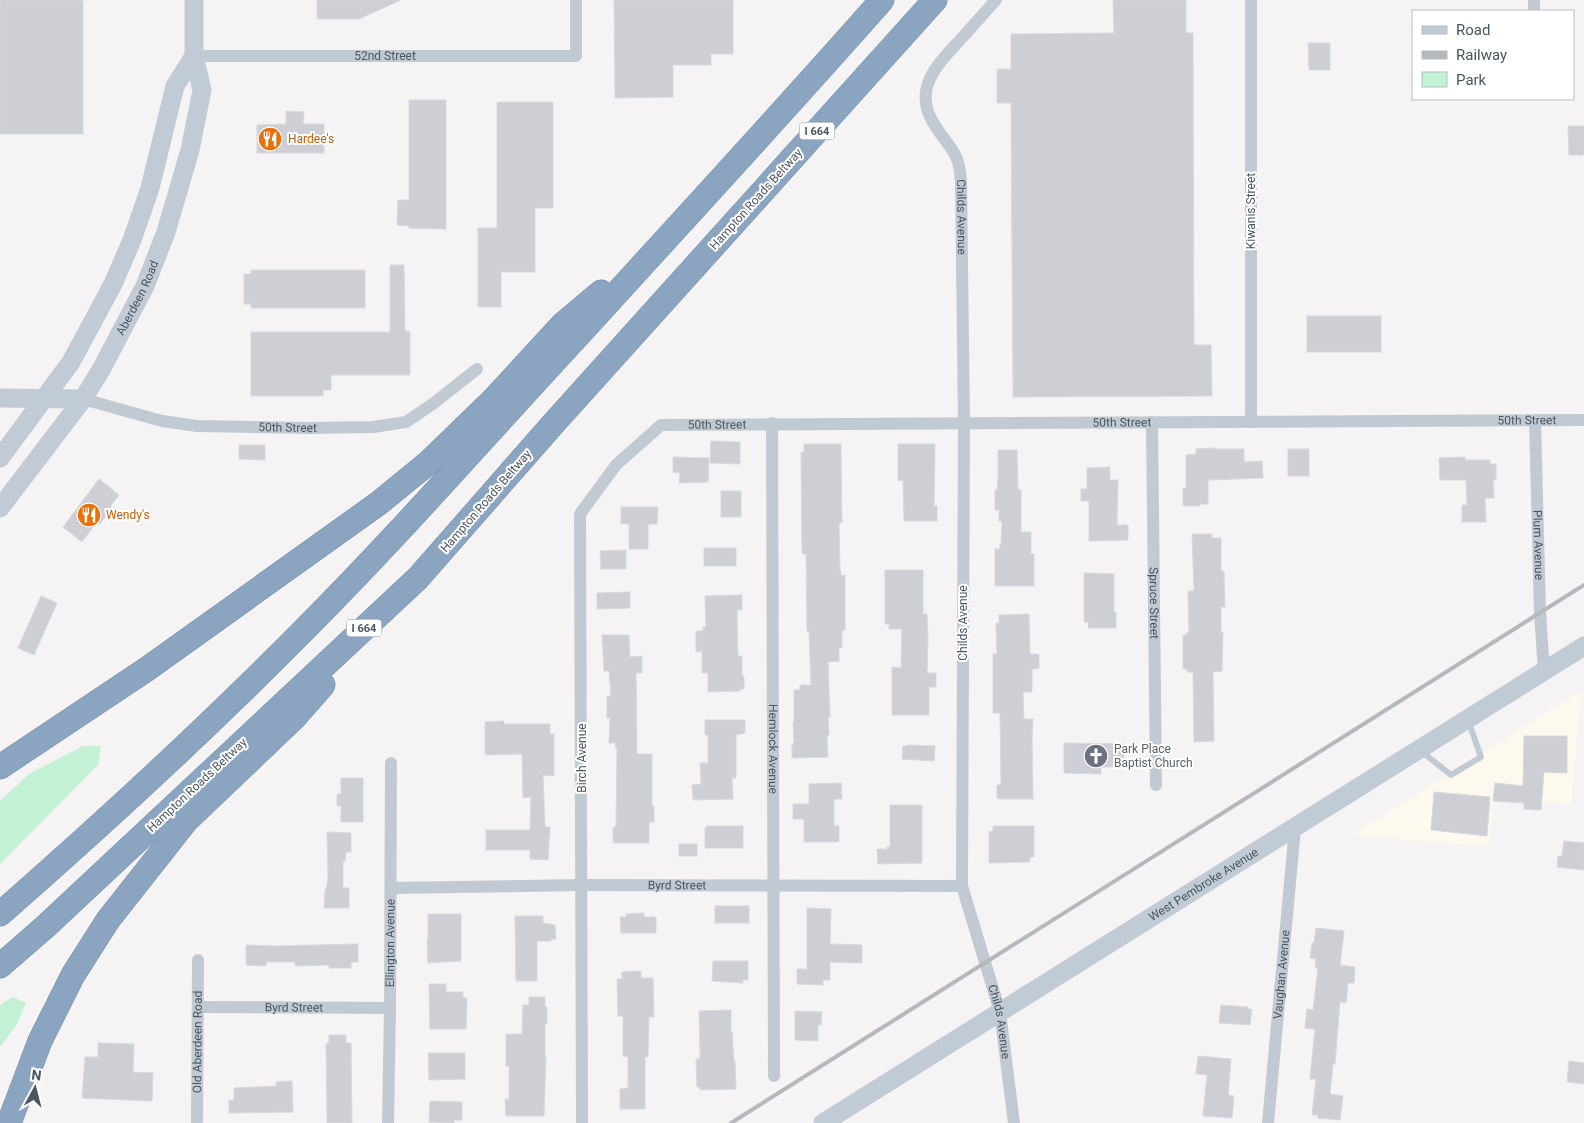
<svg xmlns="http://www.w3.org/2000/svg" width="1584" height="1123" font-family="Roboto,sans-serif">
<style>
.commercial{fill:#fdf9ef}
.green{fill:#c3f1d5}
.building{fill:#cdcfd5;stroke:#d7d9de}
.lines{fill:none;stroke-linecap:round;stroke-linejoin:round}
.highway-casing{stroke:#7690ad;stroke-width:25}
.lane{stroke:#c1cad2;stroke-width:6}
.street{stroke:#c1cad2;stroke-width:12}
.secondary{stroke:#c1cbd6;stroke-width:19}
.highway{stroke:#8ba5c1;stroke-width:24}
.rail{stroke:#b5b8bd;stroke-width:4}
.labels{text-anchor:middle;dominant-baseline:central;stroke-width:4;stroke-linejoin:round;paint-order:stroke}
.shield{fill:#fff;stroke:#808990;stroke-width:1}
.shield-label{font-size:11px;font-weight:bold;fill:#4a5661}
.street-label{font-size:12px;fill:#4a5661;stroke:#fff}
.food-label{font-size:12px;fill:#c56008;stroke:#fff;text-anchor:start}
.worship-label{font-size:12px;fill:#5b616d;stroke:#fff;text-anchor:start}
</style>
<rect width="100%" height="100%" fill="#f5f3f3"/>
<polygon class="commercial" points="1581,691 1571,804 1493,798 1489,847 1352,835"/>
<g class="green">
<polygon points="83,746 101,746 98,765 0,864 0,801 29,774"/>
<polygon points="13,997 26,1003 16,1026 0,1047 0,1005"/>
</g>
<g class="building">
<rect x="0" y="0" width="83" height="134"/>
<polygon points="317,0 401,0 359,19 317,19"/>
<polygon points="614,0 733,0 733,54 711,54 711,65 673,65 673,97 615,98"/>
<polygon points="1113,0 1186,0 1186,33 1193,33 1194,345 1211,345 1212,396 1013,397 1011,103 997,103 997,69 1011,69 1011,34 1114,33"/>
<polygon points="1308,43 1330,43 1330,70 1309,70"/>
<polygon points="409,100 446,100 446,229 409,228 409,226 397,225 398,200 409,200"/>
<polygon points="497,102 553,102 553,208 535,208 535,272 501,272 501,307 478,307 478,228 497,228"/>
<polygon points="286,111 304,112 303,124 324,124 324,153 257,153 257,125 286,124"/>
<polygon points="1568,126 1584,126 1584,155 1569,155"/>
<polygon points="390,265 404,265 405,331 410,332 410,375 331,375 331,390 323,390 323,396 251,396 251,332 390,332"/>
<polygon points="251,270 365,270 365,308 251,308 251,304 244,304 244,274 251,274"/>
<rect x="1307" y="316" width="74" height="36"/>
<polygon points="711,441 740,442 740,464 710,463"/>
<polygon points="804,444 841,444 842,523 839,523 840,571 841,571 841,576 845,575 845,630 842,630 842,648 839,648 839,661 828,662 830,717 828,717 829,735 827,736 828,757 792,758 792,744 794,744 793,722 794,722 794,690 800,690 800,685 811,685 809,631 807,631 806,554 802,554 801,452 804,452"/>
<polygon points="898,444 935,444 934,506 937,506 937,521 904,521 903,480 898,481"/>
<polygon points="239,445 265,445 265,460 239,459"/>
<polygon points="1215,448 1216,449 1244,449 1244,462 1262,461 1263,478 1208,480 1208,504 1200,504 1200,506 1183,506 1183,488 1186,488 1186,455 1196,454 1196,449"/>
<rect x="1288" y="449" width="21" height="27"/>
<polygon points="998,450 1017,450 1018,490 1021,490 1021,532 1031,532 1031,554 1034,554 1034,586 995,586 995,549 1000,549 1000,544 1001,544 1002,521 999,521 999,510 995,510 995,490 997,490 998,478"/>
<polygon points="673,457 709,458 708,482 679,483 680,473 673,472"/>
<polygon points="1465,457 1465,460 1490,460 1490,464 1496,464 1496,480 1493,480 1494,498 1485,498 1486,522 1462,522 1462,505 1467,505 1466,480 1440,480 1439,458"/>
<polygon points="1110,467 1110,480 1118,480 1117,525 1128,525 1128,540 1089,541 1089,501 1081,501 1081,489 1087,489 1087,468"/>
<polygon points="99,479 119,495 110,507 112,508 100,524 97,522 82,542 63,527"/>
<rect x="721" y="491" width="20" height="26"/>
<polygon points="621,507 658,507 657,524 648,524 648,549 629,549 629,524 621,524"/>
<polygon points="1192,534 1212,534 1212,538 1221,538 1221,571 1224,571 1225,607 1221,607 1221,632 1223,632 1222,671 1213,672 1214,741 1194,742 1193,672 1187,672 1187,669 1183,669 1183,635 1187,635 1187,632 1189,632 1188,591 1194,591"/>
<rect x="704" y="548" width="32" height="18"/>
<polygon points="626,550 626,569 601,569 600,551"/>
<polygon points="885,570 923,570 923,614 927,614 928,637 927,673 936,673 936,687 929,687 929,715 892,715 892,667 901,668 902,629 889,629 889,624 885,624"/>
<polygon points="1084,573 1114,574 1114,612 1116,612 1116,628 1088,628 1089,623 1084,622"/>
<polygon points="630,592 630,608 597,609 597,593"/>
<polygon points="742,595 742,610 737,610 738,656 742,656 742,676 744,676 744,689 740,689 740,691 708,692 708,673 702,673 702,651 696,652 696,631 703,631 703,627 706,627 705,596"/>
<polygon points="41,596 57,603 34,655 18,648"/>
<polygon points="1029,614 1030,654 1039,654 1039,668 1032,669 1032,692 1023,692 1024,719 1033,719 1032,735 1033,799 1000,799 997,798 997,785 1000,785 1001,783 1000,713 993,713 993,654 997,654 996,623 999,623 999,615"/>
<polygon points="602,635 629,635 630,657 642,656 642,673 636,673 637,754 652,754 652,806 654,806 654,822 649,822 649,843 613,843 613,827 616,827 617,748 615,748 616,743 609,743 610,718 607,718 607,696 611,696 609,671 604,671"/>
<polygon points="705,720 745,720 745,733 736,735 736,778 732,778 733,799 693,800 692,785 701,784 700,763 708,763 708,735 705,735"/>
<polygon points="504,721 504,724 550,724 550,734 554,734 554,776 543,775 545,827 550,827 548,860 530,859 530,850 486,850 486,830 530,830 531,797 523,798 522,754 485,755 485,722"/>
<polygon points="1524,736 1567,736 1567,773 1544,772 1541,810 1524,809 1524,803 1493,801 1495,783 1523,786"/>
<polygon points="1064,743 1124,744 1124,767 1101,767 1101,774 1064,773"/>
<polygon points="907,745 935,746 934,761 902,759 903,746 907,746"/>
<polygon points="341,778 363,778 363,822 341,822 341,806 337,806 337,794 341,794"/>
<polygon points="841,783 842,799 834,799 834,826 839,826 839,842 804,842 804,819 793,819 793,804 809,804 809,784"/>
<polygon points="1434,792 1490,797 1487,836 1431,830"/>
<polygon points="890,805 922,805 922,863 878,864 877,849 887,849 887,847 890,847"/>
<polygon points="707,826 743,826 743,848 705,848 705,828 707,828"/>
<polygon points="993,826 1034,826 1034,857 1030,857 1030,862 989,863 989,832 993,831"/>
<polygon points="327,832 351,833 351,852 346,852 345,861 343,861 343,888 349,888 349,908 324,908 325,889 326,889 328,880"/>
<polygon points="1564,841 1584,843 1584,870 1557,867 1558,856 1562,856"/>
<rect x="679" y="844" width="18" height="12"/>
<rect x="715" y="906" width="34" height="17"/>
<polygon points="807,908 831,909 830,944 862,945 862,963 830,962 830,980 823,980 823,985 797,984 797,969 807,969"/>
<polygon points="644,913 644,917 656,917 656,933 621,933 620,917 626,917 626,914"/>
<polygon points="428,914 461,914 461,961 428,963 427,939 428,939"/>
<polygon points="515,916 543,916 543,923 555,925 556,939 551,939 551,941 537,941 537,981 516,981"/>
<polygon points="1316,928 1344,931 1340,965 1355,967 1354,983 1348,983 1346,1003 1340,1002 1335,1064 1333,1064 1330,1094 1343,1096 1340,1120 1318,1118 1318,1115 1312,1115 1316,1079 1310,1079 1315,1029 1305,1028 1307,1009 1313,1010 1315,994 1318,968 1315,968 1316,959 1310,958 1312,943 1314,943"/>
<polygon points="358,944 358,962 351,962 351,968 329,968 329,965 295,966 295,962 266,962 266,966 246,965 246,945 274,946"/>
<polygon points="713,961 748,961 748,980 743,980 743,983 712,981"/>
<polygon points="641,971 641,978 653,978 654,1017 649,1017 648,1057 645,1057 645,1109 620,1109 620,1089 628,1088 628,1057 623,1056 623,1016 618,1016 617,979 622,979 622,972"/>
<polygon points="429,984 446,984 446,992 463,992 463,998 467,998 466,1029 430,1029"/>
<polygon points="529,997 545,997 545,1007 547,1007 547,1024 545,1024 545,1056 546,1056 544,1116 506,1116 505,1099 509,1099 509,1066 506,1066 506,1034 522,1034 523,1005 529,1005"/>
<polygon points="1221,1005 1248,1007 1248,1009 1252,1009 1250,1025 1219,1023"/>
<polygon points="731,1010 731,1032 732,1032 734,1061 735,1061 736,1089 700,1090 700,1087 697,1087 696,1059 700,1059 700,1053 699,1011"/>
<polygon points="795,1011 822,1012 821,1025 818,1025 818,1041 795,1040"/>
<polygon points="329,1035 346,1035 346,1043 351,1043 352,1123 327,1123 326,1044 329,1043"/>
<polygon points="98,1043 134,1044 133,1072 153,1073 152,1101 82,1098 85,1057 98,1057"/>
<polygon points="428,1053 465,1053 465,1079 429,1080"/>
<polygon points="1198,1056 1231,1059 1228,1095 1234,1096 1232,1118 1203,1116 1207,1075 1196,1074"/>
<polygon points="1569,1061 1584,1063 1584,1084 1567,1082"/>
<polygon points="292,1081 293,1112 229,1113 229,1100 234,1100 234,1088 277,1086 276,1082"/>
<polygon points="430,1101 462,1102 462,1120 454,1120 454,1123 429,1122"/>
</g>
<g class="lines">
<g class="highway-casing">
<g id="highway">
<polyline points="0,767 147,669 379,503 428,463 494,399 563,324 601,292"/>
<path d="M 0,914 C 104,823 206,729 303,631 C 401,533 492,428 586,327 C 685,218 785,110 882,0"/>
<polyline points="0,966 46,926 418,578 553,424 935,0"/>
<polyline points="9,1123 40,1041 73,975 108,920 186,821 294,718 323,685"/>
</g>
</g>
<polyline class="lane" points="1421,751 1451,775 1481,757 1468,720"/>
<g class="street">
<path id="s1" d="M 996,0 C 984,13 972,27 960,40 C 937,65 912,89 934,124 C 949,149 959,149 961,182 L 964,422 L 962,886 L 1000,1012 L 1014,1123"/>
<polyline points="1251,0 1251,422"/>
<polyline points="1534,0 1534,11"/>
<path id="s2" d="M 194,56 L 576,56 L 576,0"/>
<path id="s3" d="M 83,399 L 162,421 L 197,426 L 311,428 L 373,427 L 406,422 L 434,403 L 477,369"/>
<path id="s4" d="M 1535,420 L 1540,613 L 1544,671"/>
<path id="s5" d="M 1152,422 L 1156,785"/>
<path id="s6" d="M 772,423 L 774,1076"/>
<path id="s7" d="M 391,888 L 583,885 L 962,886"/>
<path id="s8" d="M 198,1007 L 390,1008"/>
<path id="s9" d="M 197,1123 L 198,960"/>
<path id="s10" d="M 388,1123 L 390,1008 L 391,763"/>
<path id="s11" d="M 582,1123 L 580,514 L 616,465 L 661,425 L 1584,420"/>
<path id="s12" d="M 1268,1123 L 1295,828"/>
</g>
<g class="secondary">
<polyline points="0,398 83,399"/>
<polyline points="0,458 71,362 113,284 132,240 150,188 175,86 194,56"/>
<path id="s13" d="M 0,508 L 83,399 L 102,368 L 145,286 L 166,232 L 190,150 L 202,90 L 194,56 L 194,0"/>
<path id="s14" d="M 823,1123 L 1584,646"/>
</g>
<use href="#highway" class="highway"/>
<polyline class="rail" points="731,1123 1584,585"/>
</g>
<defs>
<g id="restaurant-disc" transform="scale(1.25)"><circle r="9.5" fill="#e8710a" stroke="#fff"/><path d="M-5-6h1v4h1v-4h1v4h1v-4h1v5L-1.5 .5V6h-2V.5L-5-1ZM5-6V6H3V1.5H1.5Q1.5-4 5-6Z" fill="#fff"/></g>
<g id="church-disc" transform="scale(1.25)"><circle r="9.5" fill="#6b7280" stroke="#fff"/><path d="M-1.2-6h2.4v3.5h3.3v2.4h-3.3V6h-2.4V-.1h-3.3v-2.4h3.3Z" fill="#fff"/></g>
</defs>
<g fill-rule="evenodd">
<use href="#restaurant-disc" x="270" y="139"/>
<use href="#restaurant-disc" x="89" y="515"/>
<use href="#church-disc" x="1096" y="756"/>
</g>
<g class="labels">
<g class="shield">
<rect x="799.5" y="122.5" width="35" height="17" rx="4"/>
<rect x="346.5" y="619.5" width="35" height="17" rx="4"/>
</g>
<g class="shield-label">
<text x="817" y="131">I 664</text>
<text x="364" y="628">I 664</text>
</g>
<g class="street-label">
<text stroke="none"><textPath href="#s2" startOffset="191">52nd Street</textPath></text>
<text transform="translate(756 199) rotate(-48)">Hampton Roads Beltway</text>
<text transform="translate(1251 211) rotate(-90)">Kiwanis Street</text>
<text stroke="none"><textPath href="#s1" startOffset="251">Childs Avenue</textPath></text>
<text stroke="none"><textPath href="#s13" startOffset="252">Aberdeen Road</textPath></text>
<text stroke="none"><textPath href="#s11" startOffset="1596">50th Street</textPath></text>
<text stroke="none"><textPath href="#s11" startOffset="1191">50th Street</textPath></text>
<text stroke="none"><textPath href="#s11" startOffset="786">50th Street</textPath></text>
<text stroke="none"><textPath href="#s3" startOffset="208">50th Street</textPath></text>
<text transform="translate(486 501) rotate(-49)">Hampton Roads Beltway</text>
<text stroke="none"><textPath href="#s4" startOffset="125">Plum Avenue</textPath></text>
<text stroke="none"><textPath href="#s5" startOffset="181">Spruce Street</textPath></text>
<text transform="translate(963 623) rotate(-90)">Childs Avenue</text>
<text stroke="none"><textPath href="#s6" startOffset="326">Hemlock Avenue</textPath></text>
<text transform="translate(582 758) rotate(-90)">Birch Avenue</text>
<text transform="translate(197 785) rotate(-43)">Hampton Roads Beltway</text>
<text stroke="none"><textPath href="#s7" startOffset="286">Byrd Street</textPath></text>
<text stroke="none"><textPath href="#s14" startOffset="449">West Pembroke Avenue</textPath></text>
<text stroke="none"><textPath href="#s10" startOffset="180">Ellington Avenue</textPath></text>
<text stroke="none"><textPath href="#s12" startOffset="149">Vaughan Avenue</textPath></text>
<text stroke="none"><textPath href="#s8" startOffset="96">Byrd Street</textPath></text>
<text stroke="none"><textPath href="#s1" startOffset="1061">Childs Avenue</textPath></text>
<text stroke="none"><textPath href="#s9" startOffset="81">Old Aberdeen Road</textPath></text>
</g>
<g class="food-label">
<text x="288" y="139">Hardee's</text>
<text x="106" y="515">Wendy's</text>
</g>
<g class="worship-label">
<text x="1114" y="749">Park Place<tspan x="1114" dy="14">Baptist Church</tspan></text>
</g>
</g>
<rect x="1412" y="10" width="162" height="90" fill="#ffffff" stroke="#b7bbc0"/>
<rect x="1422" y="26" width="25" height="8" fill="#c1cbd6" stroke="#b7bbc0"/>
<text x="1456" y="35" font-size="15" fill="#4a5661">Road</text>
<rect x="1422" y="51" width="25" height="8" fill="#b5b8bd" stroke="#b7bbc0"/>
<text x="1456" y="60" font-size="15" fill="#4a5661">Railway</text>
<rect x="1422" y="72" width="25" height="15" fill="#c3f1d5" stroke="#b7bbc0"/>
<text x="1456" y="85" font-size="15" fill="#4a5661">Park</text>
<g transform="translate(35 1088) rotate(7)" stroke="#ffffff" stroke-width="4" paint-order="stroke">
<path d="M0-4L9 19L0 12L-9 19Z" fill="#4a5661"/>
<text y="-8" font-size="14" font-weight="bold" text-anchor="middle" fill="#4a5661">N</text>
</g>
</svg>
